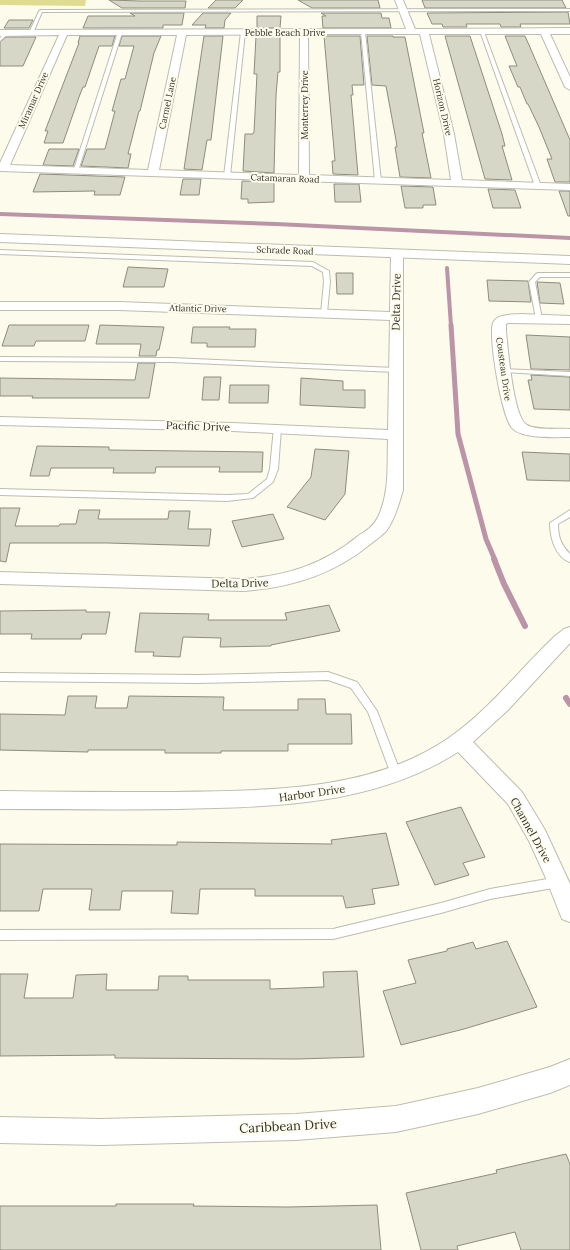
<svg xmlns="http://www.w3.org/2000/svg" width="570" height="1250" font-family="Lora,serif">
<style>
.green{fill:#dfdc92}
.lines{fill:none;stroke-linecap:round;stroke-linejoin:round}
.stream-far2{stroke:#bc94a8;stroke-width:4}
.stream-far1{stroke:#bc94a8;stroke-width:5}
.stream{stroke:#bc94a8;stroke-width:6}
.building{fill:#d7d7c7;stroke:#8d8c7e}
.service-casing{stroke:#bdbdae;stroke-width:2}
.minor-casing{stroke:#bdbdae;stroke-width:2}
.tertiary-casing{stroke:#bdbdae;stroke-width:2}
.service{fill:#fff;fill-rule:evenodd}
.minor{fill:#fff;fill-rule:evenodd}
.tertiary{fill:#fff;fill-rule:evenodd}
.labels{text-anchor:middle;dominant-baseline:central;stroke-width:4;stroke-linejoin:round;paint-order:stroke}
.far-street-label{font-size:9px;fill:#31312b;stroke:#fdfcec}
.street-label{font-size:11px;fill:#31312b;stroke:#fdfcec}
.near-street-label{font-size:13px;fill:#31312b;stroke:#fdfcec}
</style>
<rect width="100%" height="100%" fill="#fdfcec"/>
<polygon class="green" points="0,0 86,0 85,6 0,5"/>
<g class="lines">
<g class="stream-far2">
<polyline points="0,214 276,224 570,238"/>
<polyline points="447,268 451,326"/>
</g>
<polyline class="stream-far1" points="451,325 458,434 486,539 495,560"/>
<g class="stream">
<polyline points="494,559 504,584 525,626"/>
<polyline points="566,698 570,704"/>
</g>
</g>
<g class="building">
<polygon points="109,0 141,1 186,1 185,8 122,8"/>
<polygon points="216,0 243,0 235,8 208,8"/>
<polygon points="298,0 378,0 380,8 312,8"/>
<polygon points="422,0 562,0 566,8 425,8"/>
<polygon points="568,12 570,24 520,24 521,27 501,27 500,24 466,24 467,27 443,27 442,24 432,24 427,13"/>
<polygon points="130,13 184,13 182,25 163,25 163,28 83,28 88,16 135,16"/>
<polygon points="203,13 231,13 225,20 224,28 205,28 206,25 192,25"/>
<polygon points="321,13 381,13 382,18 389,18 391,28 323,28 322,16 326,16"/>
<polygon points="257,16 281,16 280,28 257,28"/>
<polygon points="9,20 33,20 29,28 4,28"/>
<polygon points="80,36 115,36 112,46 99,46 85,87 83,87 79,97 63,143 44,143 48,131 45,131 79,43 78,43"/>
<polygon points="122,36 161,36 154,53 140,111 139,111 128,154 131,154 128,168 81,166 87,149 105,149 115,111 112,111 121,79 125,79 134,46 119,46"/>
<polygon points="204,36 223,36 211,140 207,140 202,170 184,169"/>
<polygon points="256,36 280,36 280,72 278,72 276,95 274,173 243,171 245,134 253,134 254,132 257,74 254,74"/>
<polygon points="324,36 360,36 364,85 352,85 353,95 351,95 358,175 333,174 332,161 335,161"/>
<polygon points="367,36 393,36 393,37 405,37 424,133 422,133 431,178 400,177 395,147 397,147 396,140 386,86 372,85"/>
<polygon points="445,36 470,36 502,134 505,146 502,146 512,180 485,179"/>
<polygon points="505,36 525,36 529,45 570,140 570,182 555,182 547,159 552,159 539,127 528,104 527,104 520,87 518,87 509,66 517,66"/>
<polygon points="6,37 36,37 23,66 0,66 0,42"/>
<polygon points="49,149 79,149 73,166 43,165"/>
<polygon points="40,174 125,177 120,195 94,195 95,191 33,192"/>
<polygon points="183,179 201,179 199,195 180,195"/>
<polygon points="242,181 274,182 274,202 248,203 248,199 241,199"/>
<polygon points="334,184 359,184 361,202 335,202"/>
<polygon points="401,186 433,187 436,205 423,205 423,208 405,208"/>
<polygon points="488,189 515,190 521,208 493,208"/>
<polygon points="559,191 570,191 570,216 568,216"/>
<polygon points="128,267 168,269 164,287 123,287"/>
<polygon points="336,273 353,273 353,294 337,294"/>
<polygon points="487,280 528,281 531,302 489,301"/>
<polygon points="537,282 560,283 564,304 540,303"/>
<polygon points="9,325 89,325 85,341 36,341 34,346 2,346"/>
<polygon points="100,325 164,327 159,350 157,350 156,356 139,356 141,344 96,344"/>
<polygon points="193,327 230,327 229,329 256,329 255,347 207,347 207,343 191,343"/>
<polygon points="526,335 570,337 570,370 531,369"/>
<polygon points="138,363 155,363 149,398 32,398 33,396 0,396 0,378 135,380"/>
<polygon points="531,375 570,377 570,410 534,409 528,380 532,380"/>
<polygon points="204,377 221,377 219,400 202,400"/>
<polygon points="301,378 343,381 343,390 365,390 365,408 300,405"/>
<polygon points="230,385 269,385 268,403 229,403"/>
<polygon points="37,446 109,447 109,450 263,452 262,472 219,472 220,467 156,467 155,473 113,473 114,468 51,468 49,476 30,476"/>
<polygon points="315,449 349,451 345,494 325,520 287,507 311,477"/>
<polygon points="522,452 570,454 570,481 527,480"/>
<polygon points="0,508 20,508 15,526 59,526 60,524 76,524 79,510 100,510 98,519 168,519 169,511 190,511 188,529 211,529 209,546 108,543 10,543 6,562 0,561"/>
<polygon points="273,514 284,539 242,547 232,521"/>
<polygon points="329,605 340,631 271,645 271,646 220,647 221,638 183,637 180,657 153,656 154,652 135,652 140,613 209,614 208,620 287,620 285,613"/>
<polygon points="86,610 86,612 110,612 106,634 82,634 81,639 31,639 32,634 0,634 0,611"/>
<polygon points="68,696 97,696 95,708 127,708 129,696 224,697 223,710 298,710 298,699 325,699 326,714 351,714 352,744 288,744 288,751 221,751 221,753 165,753 165,750 88,750 88,752 0,750 0,714 65,715"/>
<polygon points="461,807 485,857 463,863 469,875 435,885 406,822"/>
<polygon points="386,833 399,885 372,889 375,904 346,908 343,896 255,896 255,889 200,889 198,914 171,913 173,891 122,891 120,910 89,910 92,889 43,889 39,911 0,911 0,844 177,845 177,842 332,844 331,840"/>
<polygon points="507,941 537,1007 464,1029 401,1045 383,991 416,983 408,960 447,951 447,949 473,942 476,949"/>
<polygon points="357,971 364,1057 297,1059 115,1058 115,1055 0,1056 0,974 28,974 24,998 73,998 76,975 107,974 106,990 158,990 159,976 188,976 188,980 270,980 270,989 324,987 323,972"/>
<polygon points="566,1154 570,1164 570,1250 521,1250 515,1232 457,1246 458,1250 421,1250 406,1193 497,1173 496,1170"/>
<polygon points="116,1204 194,1204 193,1206 288,1207 377,1205 381,1250 0,1250 0,1206 116,1206"/>
</g>
<g class="lines">
<g class="service-casing">
<g id="service">
<polygon points="570,9 570,11 42,12 33,33 31,34 29,33 39,11 41,10"/>
<polygon points="243,31 245,32 230,176 227,178 224,176 241,32"/>
<polygon points="363,31 365,32 381,181 378,183 375,181 361,32"/>
<polygon points="480,31 484,32 541,186 540,187 535,186"/>
<polygon points="5,32 9,33 0,41 0,38"/>
<polygon points="118,32 122,33 78,171 73,172"/>
<polygon points="0,250 313,262 329,271 330,282 327,313 324,315 321,313 324,282 323,272 312,266 0,254"/>
<polygon points="538,273 570,273 570,277 540,277 535,282 542,319 539,321 536,319 529,282 536,274"/>
<polygon points="0,357 171,358 395,368 398,370 395,372 171,362 0,361"/>
<polygon points="504,369 570,372 570,376 502,372 502,370"/>
<polygon points="274,427 277,427 281,429 278,469 273,482 253,498 227,501 0,495 0,489 227,495 248,494 267,479 270,469"/>
<path d="M 570,510 L 570,517 L 558,524 C 558,537 561,545 570,554 L 570,562 C 555,557 550,537 550,523 Z"/>
<polygon points="328,672 357,682 377,711 401,774 400,777 396,778 392,777 368,712 351,688 328,680 198,683 0,681 0,673 198,675"/>
<polygon points="559,877 563,879 565,882 563,885 559,887 490,899 441,913 333,939 0,940 0,930 333,929 441,903 490,889"/>
</g>
</g>
<g class="minor-casing">
<g id="minor">
<path d="M 395,0 L 403,0 L 415,29 L 570,28 L 570,34 L 550,34 L 570,77 L 570,90 L 565,87 L 541,34 L 429,34 L 454,134 L 462,180 L 570,184 L 570,190 L 0,171 L 0,163 L 59,35 L 0,36 L 0,30 L 406,29 ZM 300,34 L 299,175 L 159,170 L 186,35 ZM 308,34 L 420,34 L 444,134 L 451,180 L 309,175 ZM 67,35 L 177,35 L 148,170 L 10,165 Z"/>
<path d="M 397,250 L 401,251 L 403,254 L 403,490 C 399,504 395,518 387,530 C 382,536 374,541 368,546 C 332,575 289,588 243,591 L 0,584 L 0,572 L 243,579 C 287,576 324,564 358,536 C 366,531 374,526 378,517 C 390,492 387,466 388,439 L 233,431 L 0,425 L 0,417 L 233,423 L 388,430 L 390,320 L 119,310 L 0,310 L 0,302 L 119,302 L 390,312 L 391,254 L 393,251 Z"/>
<path d="M 521,314 L 570,316 L 570,324 L 508,323 L 506,324 L 506,332 C 508,348 513,418 527,425 C 539,431 557,428 570,429 L 570,437 C 556,437 524,439 513,429 C 502,420 488,336 493,323 C 497,313 513,315 521,314 Z"/>
<path d="M 570,627 L 570,643 L 508,710 L 473,742 L 522,792 L 545,830 L 570,884 L 570,922 L 562,919 L 545,876 L 529,841 L 508,804 L 458,752 C 373,806 273,807 176,809 C 117,810 59,809 0,809 L 0,791 C 59,792 118,792 177,792 C 268,790 372,792 450,737 C 490,709 520,669 555,636 L 564,629 Z"/>
<polygon points="570,1059 570,1085 550,1093 478,1114 396,1132 296,1140 101,1145 0,1143 0,1117 101,1119 296,1114 396,1106 478,1088 550,1067"/>
</g>
</g>
<g class="tertiary-casing">
<polygon id="tertiary" points="0,234 570,256 570,264 0,242"/>
</g>
<use href="#service" class="service"/>
<use href="#minor" class="minor"/>
<use href="#tertiary" class="tertiary"/>
</g>
<g class="labels">
<g class="far-street-label">
<text x="285" y="32">Pebble Beach Drive</text>
<text transform="translate(33 100) rotate(-66)">Miramar Drive</text>
<text transform="translate(167 103) rotate(-78)">Carmel Lane</text>
<text transform="translate(304 105) rotate(-90)">Monterrey Drive</text>
<text transform="translate(443 107) rotate(77)">Horizon Drive</text>
<text transform="translate(285 178) rotate(2)">Catamaran Road</text>
<text transform="translate(285 250) rotate(2)">Schrade Road</text>
<text transform="translate(198 308) rotate(1)">Atlantic Drive</text>
<text transform="translate(504 369) rotate(82)">Cousteau Drive</text>
</g>
<g class="street-label">
<text transform="translate(396 302) rotate(-89)">Delta Drive</text>
<text transform="translate(198 426) rotate(2)">Pacific Drive</text>
<text transform="translate(240 583) rotate(-1)">Delta Drive</text>
<text transform="translate(312 793) rotate(-8)">Harbor Drive</text>
<text transform="translate(531 830) rotate(61)">Channel Drive</text>
</g>
<g class="near-street-label">
<text transform="translate(288 1126) rotate(-3)">Caribbean Drive</text>
</g>
</g>
</svg>
